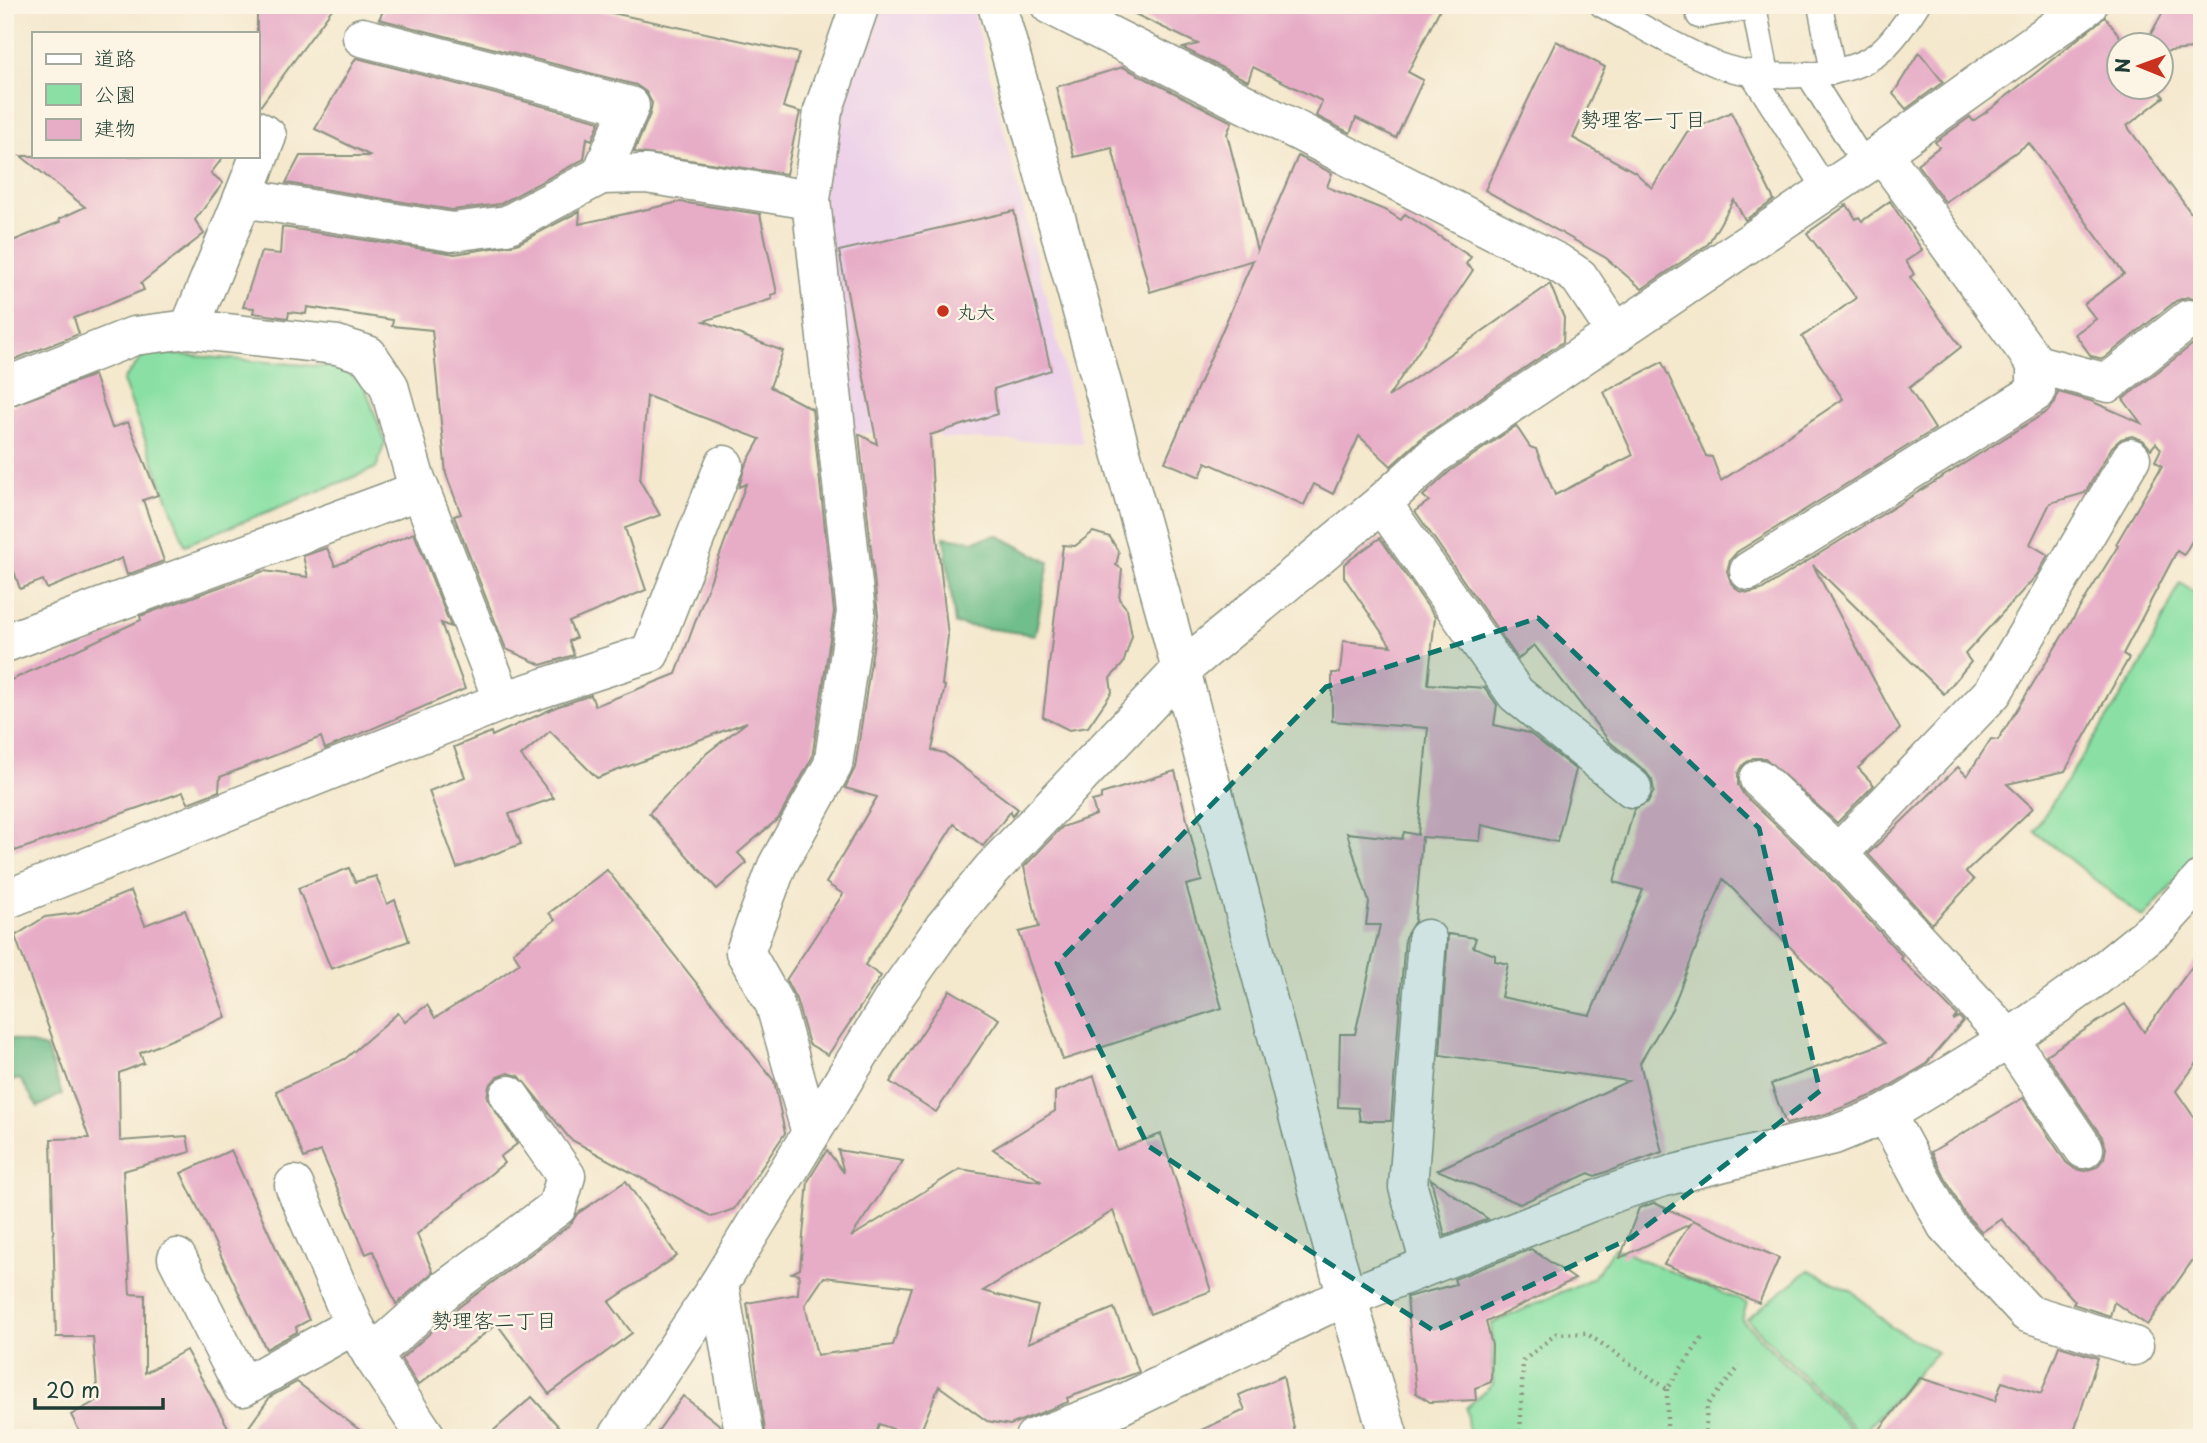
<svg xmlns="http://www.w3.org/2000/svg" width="2207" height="1443" font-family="'Playpen Sans','Klee One',sans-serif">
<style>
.built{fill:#edd1e9}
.green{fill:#8ae0a4;stroke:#548e6c;stroke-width:2}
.forest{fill:#6fbe8a;stroke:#477e5f;stroke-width:2}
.building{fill:#e7adc7;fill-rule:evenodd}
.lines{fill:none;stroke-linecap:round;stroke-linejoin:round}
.lane-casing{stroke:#8a9280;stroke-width:27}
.street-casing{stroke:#8a9280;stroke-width:41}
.secondary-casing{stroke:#8a9280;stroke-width:41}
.path{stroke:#8a9280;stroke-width:4.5;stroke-dasharray:2 5;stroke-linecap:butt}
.lane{stroke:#fff;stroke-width:24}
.street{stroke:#fff;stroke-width:38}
.secondary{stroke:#fff;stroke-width:38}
.marked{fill:#0f766e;fill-opacity:0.2;stroke:#0f766e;stroke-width:5;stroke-dasharray:14 9;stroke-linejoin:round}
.poi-dot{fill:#c8321e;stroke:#fcf5e5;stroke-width:2.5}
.labels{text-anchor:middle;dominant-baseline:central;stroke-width:5;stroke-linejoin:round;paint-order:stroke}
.poi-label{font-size:19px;fill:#1f3d34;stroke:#fcf5e5;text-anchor:start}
.neighbourhood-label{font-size:21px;fill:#1f3d34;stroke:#fcf5e5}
</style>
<rect width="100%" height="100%" fill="#fcf5e5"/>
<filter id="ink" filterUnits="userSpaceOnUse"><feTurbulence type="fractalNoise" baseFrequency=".0143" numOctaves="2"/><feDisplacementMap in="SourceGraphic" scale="14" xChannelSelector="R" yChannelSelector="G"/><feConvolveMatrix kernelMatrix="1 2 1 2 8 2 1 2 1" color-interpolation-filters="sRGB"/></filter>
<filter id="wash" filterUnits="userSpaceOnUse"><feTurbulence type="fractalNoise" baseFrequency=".00686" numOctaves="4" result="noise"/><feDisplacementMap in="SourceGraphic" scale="28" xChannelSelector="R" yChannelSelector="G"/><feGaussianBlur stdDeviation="1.57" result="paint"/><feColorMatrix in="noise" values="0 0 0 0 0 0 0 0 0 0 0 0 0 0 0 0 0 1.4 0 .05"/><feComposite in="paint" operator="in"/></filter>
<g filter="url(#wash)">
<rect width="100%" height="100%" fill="#f4e8cd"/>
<polygon class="built" points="869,5 972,5 1083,443 941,438 936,430 850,434 822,200 834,105"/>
<g class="green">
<polygon points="146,352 340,368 364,384 385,442 376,468 185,545 123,381"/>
<polygon points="2180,583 2202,597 2202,852 2143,918 2034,831 2141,666"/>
<polygon points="1614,1248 1747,1303 1742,1320 1860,1438 1469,1438 1466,1408 1493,1384 1491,1324 1593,1278"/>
<polygon points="1809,1270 1853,1292 1891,1327 1937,1352 1861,1435 1747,1319"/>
</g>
<g class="forest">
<polygon points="997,535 1049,562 1035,635 955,624 944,537 973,541"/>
<polygon points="5,1037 46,1048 62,1094 38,1107 20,1079 5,1082"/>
</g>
<g id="blocks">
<g class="building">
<polygon points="257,5 335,5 259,108 257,108"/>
<polygon points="386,5 575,5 799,53 783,107 800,112 786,174 634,152 650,114 652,103 646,92 636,85 379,19"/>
<polygon points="1116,5 1442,5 1408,72 1423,80 1396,138 1356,118 1350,133 1316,116 1322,101 1253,67 1248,81 1183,48 1198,44"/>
<polygon points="2167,5 2202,5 2202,48 2161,52 2161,46 2144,46"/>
<polygon points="2105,17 2127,46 2119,46 2119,88 2157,88 2164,97 2127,126 2202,228 2202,302 2187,297 2176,301 2103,359 2091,356 2075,334 2096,319 2084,304 2124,274 2029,143 1945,202 1917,164 1939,147 1935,142 1970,117 1973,121 1992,108"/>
<polygon points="1556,41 1605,67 1573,138 1635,172 1652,188 1687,132 1731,112 1774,200 1745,220 1734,200 1708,244 1642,289 1606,258 1485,190"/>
<polygon points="1919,52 1943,82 1906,109 1893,94"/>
<polygon points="356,58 357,58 600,121 592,140 587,138 584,159 500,204 452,210 286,183 300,156 371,156 315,129"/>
<polygon points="1123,67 1232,122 1227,134 1257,251 1298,156 1332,173 1327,187 1387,211 1401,220 1405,214 1471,257 1466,264 1473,270 1388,397 1550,284 1564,318 1563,342 1424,436 1391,466 1359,436 1333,494 1314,484 1304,505 1206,462 1200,477 1165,462 1253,260 1150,292 1112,148 1074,157 1056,87"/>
<polygon points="21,156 224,156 211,173 223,183 195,220 204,234 141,283 144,290 74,318 79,334 5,363 5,244 60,222 59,219 85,207"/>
<polygon points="1890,201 1922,250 1906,261 1914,274 1910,277 1961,347 1909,388 1935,429 1737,552 1730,560 1727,571 1731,583 1739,591 1749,593 1761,590 2048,411 2055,403 2058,392 2091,401 2141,423 2123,399 2202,337 2202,523 2184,555 2177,551 2123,654 2129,658 2065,771 2007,784 2033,808 1966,872 1974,880 1932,924 1868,854 1958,767 1967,776 1991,739 1998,740 2118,546 2116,544 2162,466 2155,461 2161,449 2156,443 2151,449 2143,440 2132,436 2121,439 2112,447 2085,493 2050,503 2030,544 2048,555 2037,575 1965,654 1971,662 1944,694 1813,565 1900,729 1858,768 1874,785 1837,823 1765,758 1753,758 1744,764 1738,773 1738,785 1744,795 1822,869 1902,956 1900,958 1957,1015 1953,1020 1959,1017 1963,1021 1925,1065 1876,1094 1826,1114 1786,1124 1771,1084 1885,1043 1723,879 1672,1009 1640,1063 1662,1152 1595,1176 1589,1173 1520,1204 1437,1170 1628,1081 1440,1055 1448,934 1476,938 1473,947 1495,955 1495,961 1508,964 1501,997 1590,1015 1643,890 1614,882 1634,809 1648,802 1654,791 1652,780 1646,772 1610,742 1534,645 1518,659 1415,511 1429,501 1423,496 1450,471 1516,426 1530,447 1536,449 1555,495 1633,455 1604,392 1662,362 1706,456 1712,457 1721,481 1843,399 1802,337 1856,298 1807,233 1847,205 1856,219 1859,217 1862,221"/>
<polygon points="680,202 760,214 777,293 771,295 772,299 704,321 783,351 770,387 812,409 834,612 812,758 779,818 738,853 747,863 717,889 649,813 707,753 747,722 597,778 550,731 521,756 554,798 509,814 521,844 457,868 429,791 465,777 454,747 491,732 492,736 556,707 591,695 595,706 676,674 746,484 739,487 745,466 760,439 647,396 640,481 660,515 625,528 646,590 569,622 576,638 569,641 574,655 541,665 506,649 454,516 461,514 446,474 432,330 392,326 393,320 307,307 306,314 289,312 288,318 253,313 254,308 243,307 261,252 280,254 282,227 455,254 517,244 580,211 579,224"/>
<polygon points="1014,211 1051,370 994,389 997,414 930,435 934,509 948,636 942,685 945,686 932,750 944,753 1018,809 1012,816 1011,811 983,846 954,824 865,965 881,976 828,1055 809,1044 796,999 786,980 843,894 826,883 877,797 845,788 855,768 878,615 859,434 877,444 839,251"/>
<polygon points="94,375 112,428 128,422 158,495 143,500 164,561 127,575 122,558 47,589 43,580 20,589 5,544 5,408"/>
<polygon points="1093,532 1110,537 1119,553 1116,565 1122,569 1119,599 1127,609 1132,636 1123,664 1110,678 1112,692 1088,727 1069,730 1043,717 1063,545 1075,546"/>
<polygon points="414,533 451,627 441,623 465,689 325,749 321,737 220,777 219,791 188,803 183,792 15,851 5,826 5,683 141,620 140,616 264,571 308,577 303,556 327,548 335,566"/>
<polygon points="1380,538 1435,617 1428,684 1485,688 1497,705 1494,725 1529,733 1576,770 1557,842 1482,825 1480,841 1422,837 1415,921 1405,937 1391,1121 1360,1121 1358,1108 1338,1107 1340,1034 1355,1034 1380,925 1366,925 1369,902 1347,833 1402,839 1404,832 1418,835 1428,728 1332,721 1332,673 1340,673 1343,641 1391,646 1344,577 1344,564"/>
<polygon points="1175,771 1202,881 1186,885 1222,1008 1063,1060 1019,932 1039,927 1024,867 1062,827 1096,815 1092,801 1101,799 1101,794"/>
<polygon points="349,868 355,882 376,876 387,904 395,900 409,941 331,969 298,888"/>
<polygon points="607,870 774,1081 785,1133 734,1209 712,1217 570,1139 519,1076 508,1073 497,1077 489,1086 487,1098 517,1144 500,1157 504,1163 417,1234 433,1272 396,1304 373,1251 366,1254 321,1151 304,1158 276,1091 345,1059 398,1013 405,1022 427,1005 435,1018 484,988 520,963 513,952 555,920 549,913"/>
<polygon points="131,891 145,925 185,910 226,1017 140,1053 144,1063 119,1073 120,1141 187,1136 190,1152 123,1171 130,1294 145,1295 145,1373 186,1350 234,1438 83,1438 71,1415 98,1400 93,1337 56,1337 51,1139 89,1138 15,936 45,917 77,913"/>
<polygon points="2202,953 2202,1056 2176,1091 2202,1129 2202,1247 2147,1325 2114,1302 2110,1316 2073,1304 2075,1301 2001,1219 1982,1232 1964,1213 1931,1152 2023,1098 2066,1162 2075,1169 2085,1171 2097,1167 2104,1158 2106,1148 2102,1137 2046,1055 2125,1004 2144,1032"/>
<polygon points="950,990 999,1019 936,1112 890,1082"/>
<path d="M 1094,1076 L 1117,1150 L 1161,1134 L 1211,1291 L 1150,1314 L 1113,1211 L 983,1291 L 1038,1306 L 1028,1343 L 1114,1308 L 1139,1372 L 1067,1398 L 1068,1402 L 1010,1425 L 987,1421 L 939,1386 L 918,1438 L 879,1424 L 875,1438 L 766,1438 L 747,1303 L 798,1294 L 799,1274 L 792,1273 L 800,1269 L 808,1181 L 827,1150 L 844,1173 L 838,1150 L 903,1161 L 851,1237 L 960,1169 L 1042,1182 L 993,1149 L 1055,1111 L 1055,1092 ZM 824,1277 L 912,1287 L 893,1345 L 817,1355 L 805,1305 Z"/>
<polygon points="231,1150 309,1320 296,1327 297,1332 266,1349 181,1173"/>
<polygon points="1431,1179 1488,1219 1445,1236"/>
<polygon points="626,1181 677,1256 609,1302 632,1333 549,1394 497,1324 418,1385 401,1359 459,1307 570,1225 577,1214"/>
<polygon points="1654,1203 1779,1258 1759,1303 1664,1264 1690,1224 1620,1258 1639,1208"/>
<polygon points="1531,1249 1575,1279 1486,1322 1492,1345 1491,1382 1475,1388 1476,1400 1430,1402 1416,1393 1407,1297 1456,1284 1454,1279"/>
<polygon points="2059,1346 2098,1358 2072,1438 1873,1438 1920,1378 1995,1401 2002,1382 2041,1394"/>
<polygon points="1283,1376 1296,1438 1184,1438 1245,1410 1239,1395"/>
<polygon points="297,1382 370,1438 241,1438 270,1397"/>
<polygon points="683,1396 721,1426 723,1438 653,1438"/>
<polygon points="532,1397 569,1438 485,1438"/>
</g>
</g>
</g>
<g filter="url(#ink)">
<use href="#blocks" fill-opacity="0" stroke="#8a9280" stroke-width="2"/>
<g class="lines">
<g class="lane-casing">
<g id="lane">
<path d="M 1602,5 C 1640,25 1678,49 1718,65 C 1758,80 1839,81 1876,55 C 1892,43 1906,22 1917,5"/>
<polyline points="1820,5 1833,72"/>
<polyline points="1699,16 1754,7 1767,74"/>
<polyline points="1751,72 1827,191"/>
<polyline points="1808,74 1865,165"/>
</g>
</g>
<g class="street-casing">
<g id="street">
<polyline points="1050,5 1558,263 1579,277 1617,334"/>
<polyline points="601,175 646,174 811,200"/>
<polyline points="243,198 267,136 257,130"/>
<polyline points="189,329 243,198 452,232 507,225 601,175 630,106 362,37"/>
<polyline points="2036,364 2108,383 2189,319"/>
<polyline points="5,387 134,336 189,329 337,345 368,355 389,386 414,474 503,701 5,900"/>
<polyline points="1382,503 1516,694 1632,788"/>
<polyline points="1749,571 2036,392 2036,364 1882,153"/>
<polyline points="5,643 420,490"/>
<polyline points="503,701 650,653 724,465"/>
<polyline points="1759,779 1838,854 2009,1039 2084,1149"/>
<polyline points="1838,854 1993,692 2131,458"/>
<polyline points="1427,939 1408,1187 1430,1264"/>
<polyline points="1886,1114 1946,1225 2027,1313 2134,1346"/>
<polyline points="811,1133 775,1005 745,952 777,866 833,765 856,612 811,200 823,111 860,5"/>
<polyline points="294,1185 354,1325"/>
<polyline points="177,1258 243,1387 354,1325 372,1355"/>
<polyline points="719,1284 745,1438"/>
<polyline points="427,1438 372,1355 445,1290 557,1207 566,1176 509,1095"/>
<polyline points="617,1438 719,1284 895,996 944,927 992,869 1181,670 1382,503 1436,454 1865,165 2088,5"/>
<polyline points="1034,1438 1110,1410 1323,1307 1619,1191 1671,1175 1834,1135 1886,1114 2009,1039 2096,977 2161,924 2202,879"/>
</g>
</g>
<g class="secondary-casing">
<polyline id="secondary" points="997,5 1171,632 1335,1256 1389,1438"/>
</g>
<g class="path">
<polyline points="1667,1389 1667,1438"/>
<polyline points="1520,1438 1523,1361 1556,1334 1586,1333 1667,1389 1702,1338"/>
<polyline points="1705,1438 1707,1405 1740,1366"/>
</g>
<use href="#lane" class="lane"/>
<use href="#street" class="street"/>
<use href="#secondary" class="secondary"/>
</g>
</g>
<path class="marked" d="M 1538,618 L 1759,828 L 1820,1091 L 1631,1238 L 1434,1331 L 1148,1146 L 1057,963 L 1326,687 Z"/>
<circle class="poi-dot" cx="943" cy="311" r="7"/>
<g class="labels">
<g class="poi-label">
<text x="957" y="311">丸大</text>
</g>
<g class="neighbourhood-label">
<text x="1643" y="118">勢理客一丁目</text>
<text x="494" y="1319">勢理客二丁目</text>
</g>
</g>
<rect width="2207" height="1443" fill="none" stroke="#fcf5e5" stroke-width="28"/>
<rect x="32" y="32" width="228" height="126" fill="#fcf5e5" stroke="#a4ab9e" stroke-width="2"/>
<rect x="46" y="54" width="35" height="10" fill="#ffffff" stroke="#a4ab9e" stroke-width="2"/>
<text x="94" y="66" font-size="21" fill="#1f3d34">道路</text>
<rect x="46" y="84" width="35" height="21" fill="#8ae0a4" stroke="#a4ab9e" stroke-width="2"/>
<text x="94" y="102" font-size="21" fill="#1f3d34">公園</text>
<rect x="46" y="119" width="35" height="21" fill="#e7adc7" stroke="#a4ab9e" stroke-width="2"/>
<text x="94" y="136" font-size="21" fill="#1f3d34">建物</text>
<g transform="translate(2140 66) rotate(271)"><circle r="33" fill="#fcf5e5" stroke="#a4ab9e" stroke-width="2"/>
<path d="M0-5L12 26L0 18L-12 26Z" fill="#c8321e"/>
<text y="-10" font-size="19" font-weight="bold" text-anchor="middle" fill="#1f3d34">N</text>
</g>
<path d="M35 1398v10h128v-10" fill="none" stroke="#1f3d34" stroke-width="3.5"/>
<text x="46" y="1398" font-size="21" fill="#1f3d34" stroke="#fcf5e5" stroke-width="5" paint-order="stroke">20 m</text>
</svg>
